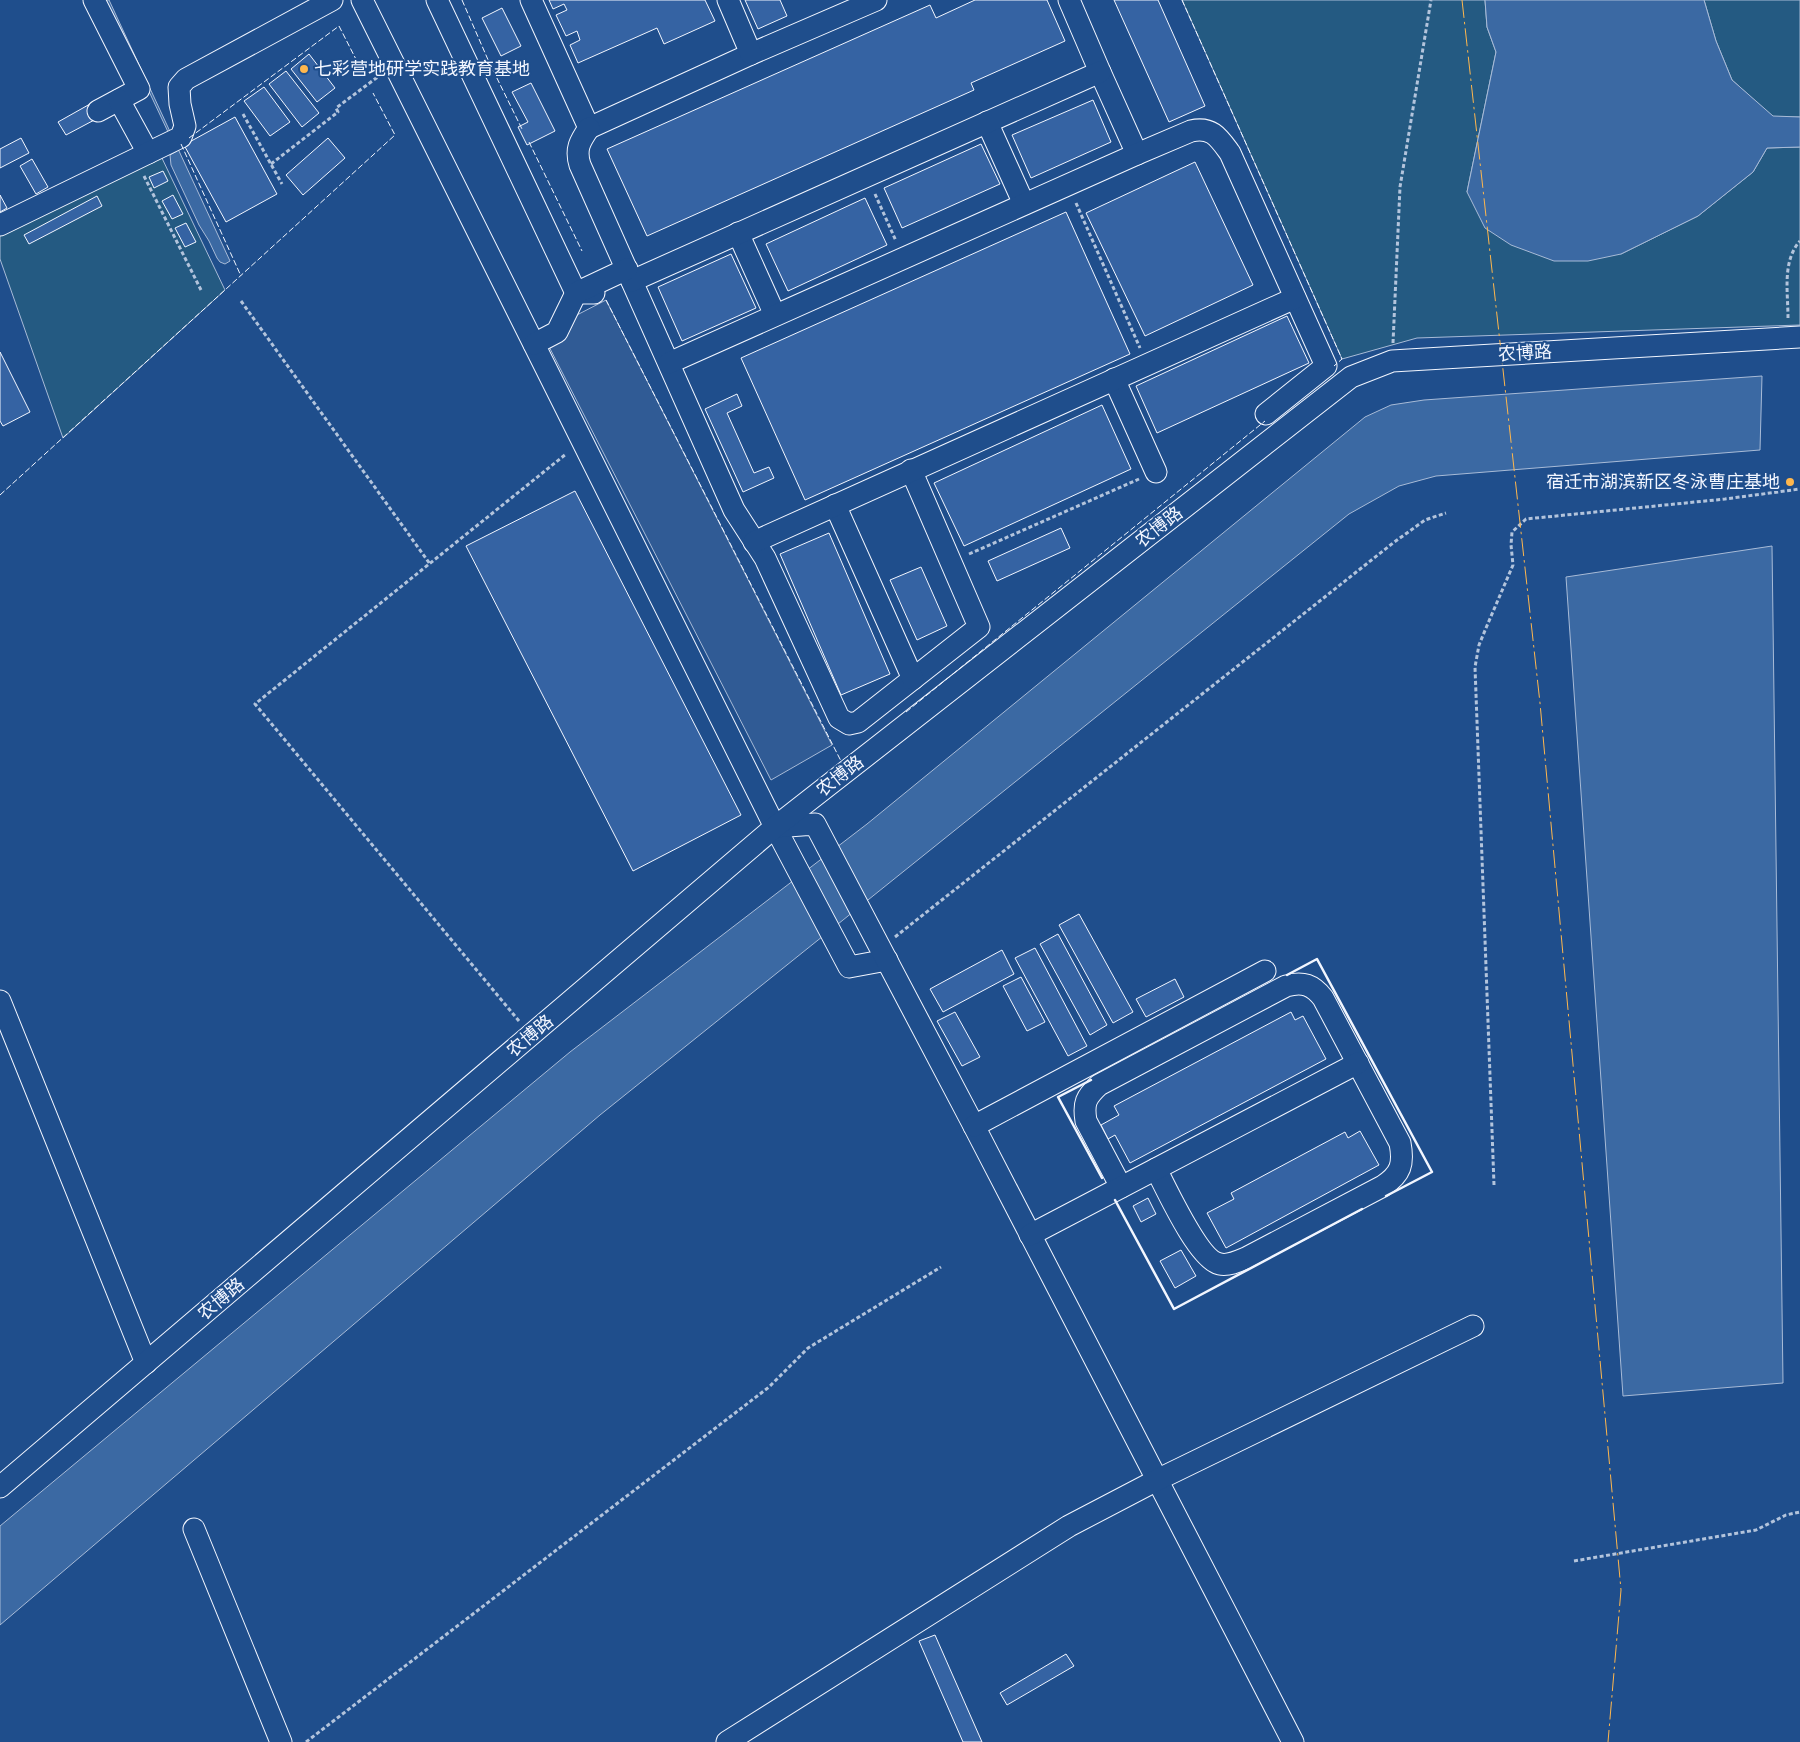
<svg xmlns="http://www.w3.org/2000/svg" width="1800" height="1742" font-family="Signika,'Noto Sans SC',sans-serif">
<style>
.green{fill:#245a82;stroke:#a8bbd7}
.parking{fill:#305b95;stroke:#a8bbd7}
.water{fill:#3b69a3;stroke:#a8bbd7}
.building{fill:#3563a3;stroke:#f2f6ff}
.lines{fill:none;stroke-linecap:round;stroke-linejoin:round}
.minor-casing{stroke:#f2f6ff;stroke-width:23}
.path{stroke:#b3c4dc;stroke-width:3;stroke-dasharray:4 2.5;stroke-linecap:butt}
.minor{stroke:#1f4e8c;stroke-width:21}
.fence{stroke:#f2f6ff;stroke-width:1;stroke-dasharray:6 2.5;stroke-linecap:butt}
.wall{stroke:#f2f6ff;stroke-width:2.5}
.power{stroke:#ffb74d;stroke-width:1;stroke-dasharray:18 4 2.5 4;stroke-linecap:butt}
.poi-dot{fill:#ffb74d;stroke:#1f4e8c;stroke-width:2}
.labels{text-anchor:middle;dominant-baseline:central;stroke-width:4;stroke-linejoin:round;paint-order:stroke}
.poi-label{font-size:18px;fill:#f2f6ff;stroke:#1f4e8c;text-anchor:start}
.street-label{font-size:18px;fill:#f2f6ff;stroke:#1f4e8c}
</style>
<rect width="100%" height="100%" fill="#1f4e8c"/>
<g class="green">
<polygon points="1182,0 1485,0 1487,27 1496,52 1467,192 1621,254 1698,216 1753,172 1767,148 1800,147 1800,325 1417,338 1342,359"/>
<polygon points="1704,0 1800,0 1800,117 1773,117 1732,80 1716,41"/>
<polygon points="160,154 225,290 63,438 0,259 0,230"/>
</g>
<polygon class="parking" points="606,300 832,745 771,780 542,333"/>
<g class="water">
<polygon points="106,0 109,0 230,261 225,264 220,262 217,258 209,241 199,225 171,165 170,155 177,151"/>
<polygon points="1485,0 1704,0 1716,41 1732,80 1773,116 1800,117 1800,147 1767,148 1753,172 1698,216 1621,254 1588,261 1554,261 1511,245 1485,228 1467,192 1496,52 1487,27"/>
<polygon points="1762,376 1760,450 1436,476 1399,486 1349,514 600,1115 0,1625 0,1526 570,1052 867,824 1365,417 1391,405 1424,400"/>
<polygon points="1772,546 1783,1383 1623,1396 1566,577"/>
</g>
<g class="building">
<polygon points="549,0 705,0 715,21 664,44 657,28 578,63 570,45 580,40 577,31 566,36 556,15 567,10 564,4 553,9"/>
<polygon points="745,0 780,0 787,16 758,29"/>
<polygon points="975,0 1047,0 1065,41 971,83 974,90 647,236 607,149 930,5 936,18"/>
<polygon points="1114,0 1158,0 1205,106 1169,122"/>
<polygon points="502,8 521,46 501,56 482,18"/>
<polygon points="309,54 335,88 317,102 291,69"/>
<polygon points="286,71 319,113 302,127 269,84"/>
<polygon points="531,83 555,131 527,145 518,127 528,122 512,92"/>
<polygon points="264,87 290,122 270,136 244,101"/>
<polygon points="1093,100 1111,142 1031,178 1012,135"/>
<polygon points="90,104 98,118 66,135 58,122"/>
<polygon points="235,117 277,194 226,222 184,145"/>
<polygon points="21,138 29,153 0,168 0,149"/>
<polygon points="328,138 345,158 303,195 286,175"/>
<polygon points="981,144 1000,184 902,228 884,188"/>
<polygon points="32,159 48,187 36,194 20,166"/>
<polygon points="1195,162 1253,285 1145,336 1086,213"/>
<polygon points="163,171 168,181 154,188 149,177"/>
<polygon points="0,195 7,208 0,212"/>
<polygon points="173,195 183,214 172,219 162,201"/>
<polygon points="97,196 102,206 29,244 24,235"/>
<polygon points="865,198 887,245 788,291 766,244"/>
<polygon points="1066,212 1130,354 805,500 741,358"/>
<polygon points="186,223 196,242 185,247 175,228"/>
<polygon points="731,254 756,308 682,341 658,287"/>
<polygon points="1287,316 1309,363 1157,433 1136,386"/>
<polygon points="0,352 30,412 3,426 0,421"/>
<polygon points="737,394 742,406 727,413 754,473 769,467 774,478 743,492 705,409"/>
<polygon points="1102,405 1131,469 964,546 934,483"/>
<polygon points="575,491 741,815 633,871 466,546"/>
<polygon points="1061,528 1070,548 997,581 988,561"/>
<polygon points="829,533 890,674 841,695 780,554"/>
<polygon points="921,567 947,626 917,640 890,580"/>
<polygon points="1079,914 1133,1012 1113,1023 1059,925"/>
<polygon points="1058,934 1107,1025 1090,1035 1040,944"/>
<polygon points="1035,948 1087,1046 1068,1056 1015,958"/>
<polygon points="1002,950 1014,974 943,1012 930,989"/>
<polygon points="1021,977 1045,1022 1027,1031 1003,986"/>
<polygon points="1175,979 1184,997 1146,1017 1136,999"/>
<polygon points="955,1012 980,1057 962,1066 937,1021"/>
<polygon points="1291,1012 1295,1020 1303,1016 1326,1059 1130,1163 1115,1135 1108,1139 1101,1125 1119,1115 1114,1106"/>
<polygon points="1360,1131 1379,1165 1226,1248 1207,1213 1234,1199 1231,1193 1345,1132 1348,1138"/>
<polygon points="1148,1198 1156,1214 1141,1222 1133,1206"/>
<polygon points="1181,1250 1196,1276 1175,1288 1160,1261"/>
<polygon points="935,1635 982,1742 963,1742 919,1641"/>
<polygon points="1066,1654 1074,1666 1007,1705 1000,1693"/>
</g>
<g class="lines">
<g class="minor-casing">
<g id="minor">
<polyline points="94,0 139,89 98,111"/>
<polyline points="362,0 775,827 849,967 887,960"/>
<polyline points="437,0 576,293 594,293"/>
<polyline points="531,0 589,128 751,54 876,0"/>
<polyline points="728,0 751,54"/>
<polyline points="1069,0 1100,72 1137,154"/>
<polyline points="119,100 148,153"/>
<polyline points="987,122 1024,204"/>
<path d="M 589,128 C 580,141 575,149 580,165 L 734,510 L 765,558 L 839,718 L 849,724 L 858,722 L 979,627 L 911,470"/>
<polyline points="0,225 181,137 185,126 180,104 179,87 186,79 332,0"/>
<polyline points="738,233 775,315"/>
<polyline points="632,281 1100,72"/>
<polyline points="534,344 557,332 576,293 627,269"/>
<path d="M 669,363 L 1137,154 L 1191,131 C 1212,126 1219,138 1230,153 L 1326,366 L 1266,414"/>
<polyline points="1114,379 1156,472"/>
<polyline points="835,505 913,679"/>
<polyline points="754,542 1295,298"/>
<polyline points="775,827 815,824 974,1126 1293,1742"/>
<polyline points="0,1001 146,1363"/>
<polyline points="974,1126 1265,971"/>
<path d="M 1121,1187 L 1086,1121 C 1083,1103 1086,1097 1099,1085 L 1286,986 C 1303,981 1313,985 1323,998 L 1400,1143 C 1404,1164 1401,1174 1383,1186 L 1246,1258 C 1239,1261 1228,1266 1220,1264 C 1199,1261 1166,1188 1156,1169"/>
<polyline points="1030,1235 1358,1063"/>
<polyline points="0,1487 775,827 1351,377 1392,361 1800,337"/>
<polyline points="194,1529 281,1742"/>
<polyline points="727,1742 1069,1526 1157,1480 1473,1326"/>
</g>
</g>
<g class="path">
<polyline points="243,114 282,184"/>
<polyline points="271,164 338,112 336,108 379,76"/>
<polyline points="144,176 202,292"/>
<polyline points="875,194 896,241"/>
<polyline points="1076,203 1140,348"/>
<polyline points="241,301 430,564"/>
<path d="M 1788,318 C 1788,292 1782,261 1800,241"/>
<polyline points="1393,343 1400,187 1431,0"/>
<polyline points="969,554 1139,479"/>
<polyline points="895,937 1393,543 1425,520 1446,513"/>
<polyline points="519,1021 255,704 566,454"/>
<polyline points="1494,1185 1475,667 1479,645 1486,628 1513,565 1511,545 1512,532 1526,519 1725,499 1800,489"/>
<polyline points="1574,1561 1756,1530 1786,1515 1800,1512"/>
<polyline points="306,1742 769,1387 808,1348 941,1267"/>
</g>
<use href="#minor" class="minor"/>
<g class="fence">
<polyline points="462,0 489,62 522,129"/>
<polyline points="1182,0 1342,359 1334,366"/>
<polyline points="189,138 339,26 363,73"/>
<polyline points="529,142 582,251"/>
<polyline points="181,144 241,276"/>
<polyline points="606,300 842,763 843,762"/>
<polyline points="0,495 395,135 373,93"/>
<polyline points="906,712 1265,421"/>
</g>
<g class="wall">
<polyline points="1287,975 1317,959 1432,1172 1386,1196"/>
<polyline points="1091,1080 1058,1097 1102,1178"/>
<polyline points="1115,1200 1174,1309 1362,1209"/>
</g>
<polyline class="power" points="1462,0 1540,703 1621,1590 1608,1742"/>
</g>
<g class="poi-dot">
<circle cx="304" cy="69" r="5"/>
<circle cx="1790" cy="482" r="5"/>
</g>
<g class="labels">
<g class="poi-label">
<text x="314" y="69">七彩营地研学实践教育基地</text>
<text x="1780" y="482" text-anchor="end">宿迁市湖滨新区冬泳曹庄基地</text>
</g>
<g class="street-label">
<text transform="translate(1525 353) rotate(-3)">农博路</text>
<text transform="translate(1159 527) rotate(-38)">农博路</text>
<text transform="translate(840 776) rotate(-38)">农博路</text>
<text transform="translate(530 1036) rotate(-40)">农博路</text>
<text transform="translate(221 1299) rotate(-40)">农博路</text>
</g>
</g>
</svg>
